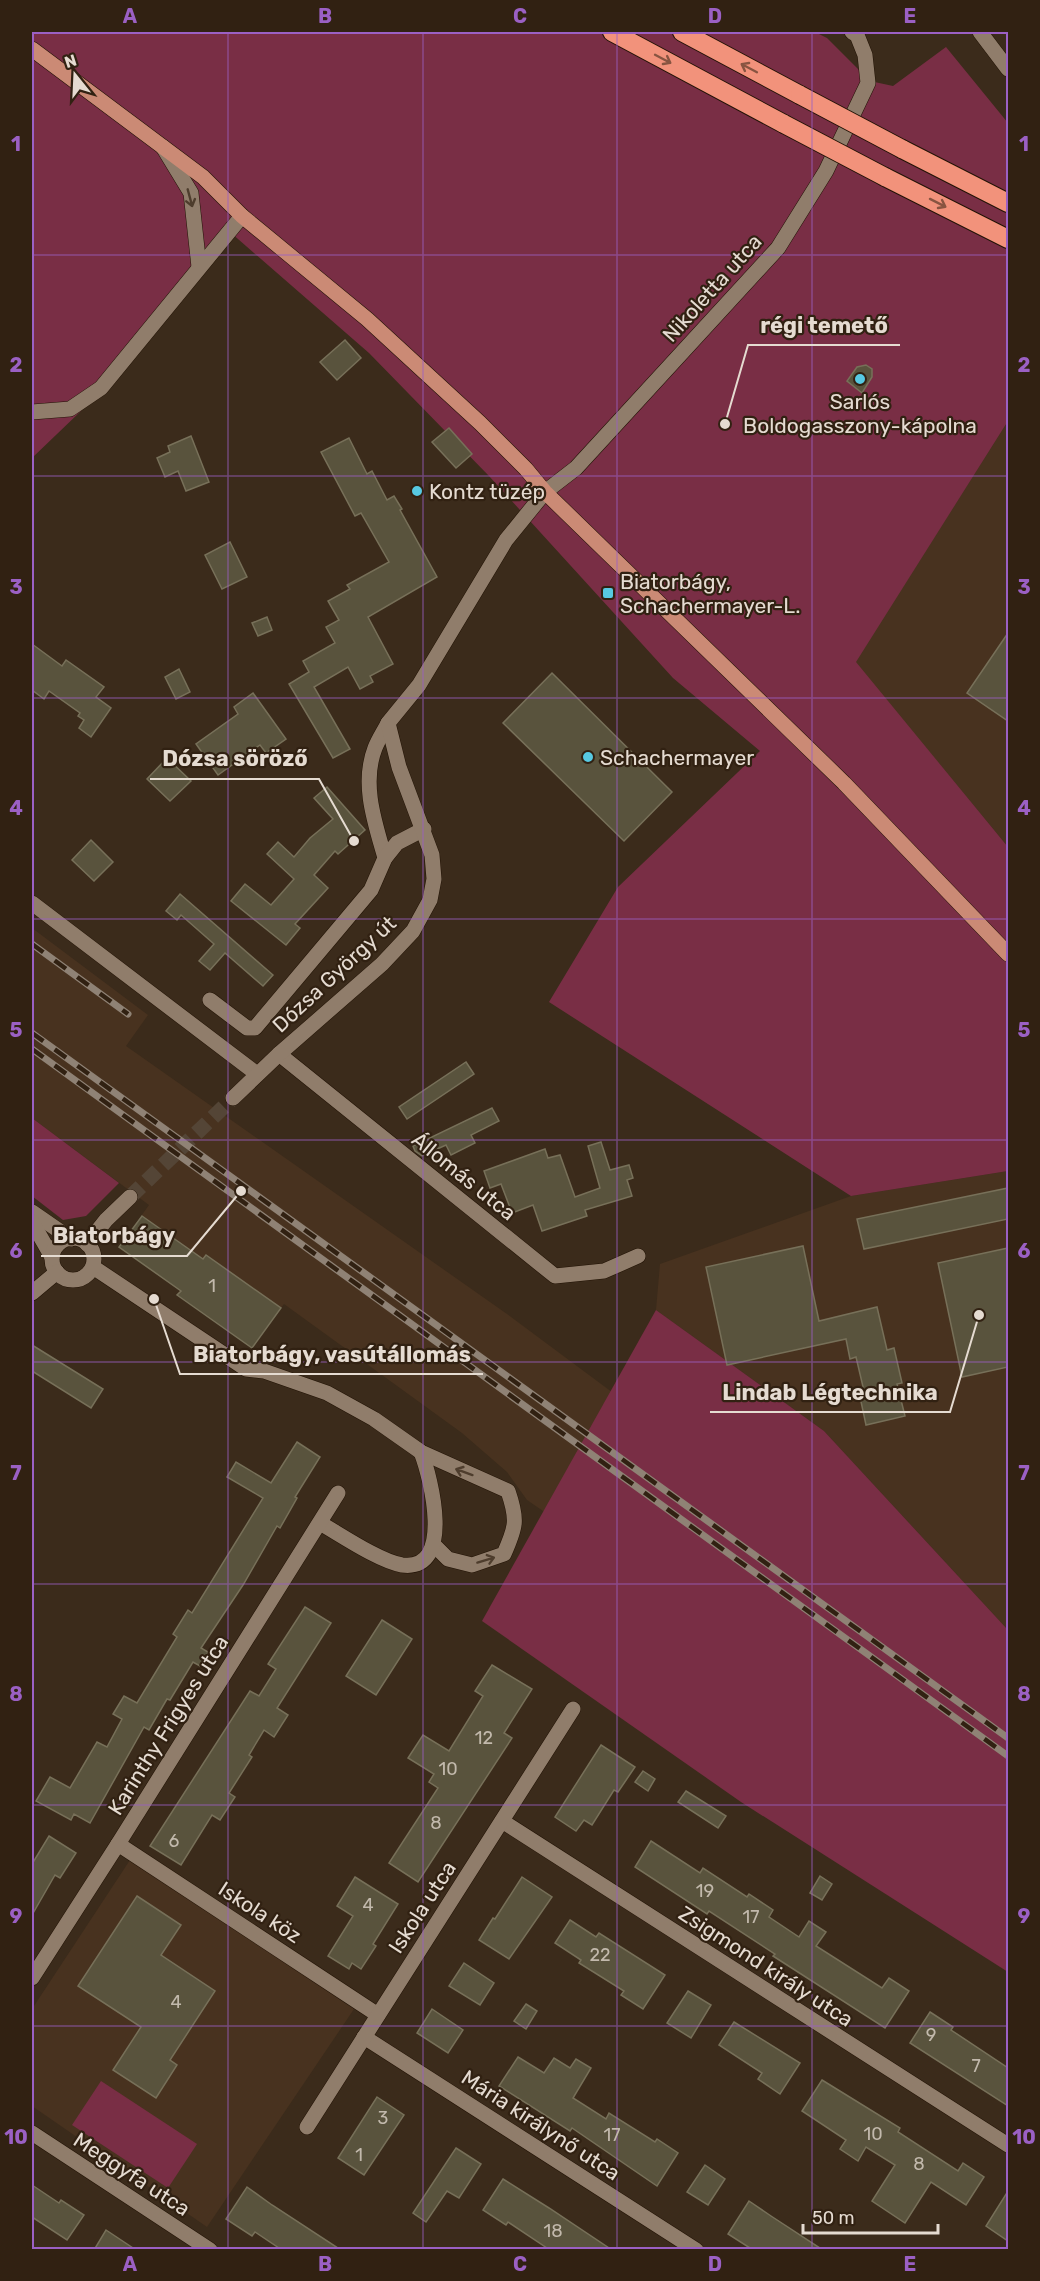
<svg xmlns="http://www.w3.org/2000/svg" width="1040" height="2281" font-family="Rubik,sans-serif">
<style>
.built{fill:#48321f}
.green{fill:#792e45}
.building{fill:#59533d;stroke:#777059;stroke-width:1.5}
.lines{fill:none;stroke-linecap:round;stroke-linejoin:round}
.secondary-tunnel{stroke:#544536;stroke-width:15;stroke-dasharray:15 8;stroke-linecap:butt}
.street-casing{stroke:#221305;stroke-width:16}
.secondary-casing{stroke:#221305;stroke-width:16}
.primary-casing{stroke:#221305;stroke-width:16}
.highway-casing{stroke:#221305;stroke-width:20}
.street{stroke:#907d6b;stroke-width:15}
.secondary{stroke:#907d6b;stroke-width:15}
.primary{stroke:#cb8a75;stroke-width:15}
.highway{stroke:#f2927b;stroke-width:18}
.rail-casing{stroke:#8f8275;stroke-width:7}
.rail{stroke:#312112;stroke-width:4.5;stroke-dasharray:14;stroke-linecap:butt}
.highway-bridge-casing{stroke:#221305;stroke-width:20;stroke-linecap:butt}
.highway-bridge{stroke:#f2927b;stroke-width:18}
.oneway{stroke:#885441}
.oneway2{stroke:#4e3d2d}
.grid{fill:none;stroke:#9b60c4;stroke-width:1.5;stroke-opacity:0.55}
.poi-dot{fill:#57c9e2;stroke:#312112;stroke-width:2}
.labels{text-anchor:middle;dominant-baseline:central;stroke-width:4.5;stroke-linejoin:round;paint-order:stroke}
.number-label{font-size:18px;fill:#c2b9ac}
.street-label{font-size:21px;fill:#e5dbd1;stroke:#312112}
.poi-label{font-size:21px;fill:#e5dbd1;stroke:#312112;text-anchor:start}
.leader{fill:none;stroke:#e5dbd1;stroke-width:2}
.callout-dot{fill:#e5dbd1;stroke:#312112;stroke-width:2}
.callout-label{font-size:22px;text-anchor:middle;font-weight:bold;fill:#e5dbd1;stroke:#312112;stroke-width:4.5;stroke-linejoin:round;paint-order:stroke}
.neatline{fill:none;stroke:#9b60c4;stroke-width:2}
.grid-label{font-size:20px;text-anchor:middle;font-weight:bold;fill:#9b60c4}
</style>
<rect width="100%" height="100%" fill="#3b2b1b"/>
<g class="built">
<polygon points="1008,421 1008,847 855,662"/>
<polygon points="32,928 148,1015 126,1046 507,1314 714,1468 747,1651 527,1500 507,1472 462,1433 284,1304 252,1348 177,1295 180,1291 119,1247 149,1205 32,1118"/>
<polygon points="1008,1171 1008,1630 824,1431 656,1310 660,1264 851,1196"/>
<polygon points="130,1860 354,2009 207,2227 32,2106 32,2009"/>
</g>
<g class="green">
<polygon points="32,32 815,32 827,38 870,81 893,86 946,47 1008,123 1008,421 856,662 1008,847 1008,1171 851,1196 549,1002 618,887 760,751 673,678 489,476 369,353 230,232 81,411 32,458"/>
<polygon points="32,1118 119,1183 86,1216 63,1220 32,1196"/>
<polygon points="656,1310 824,1431 1008,1630 1008,1972 741,1802 482,1621"/>
<polygon points="101,2081 197,2144 168,2188 72,2125"/>
</g>
<g class="building">
<polygon points="345,340 361,358 337,380 320,362"/>
<polygon points="866,365 872,369 872,377 862,393 847,381 857,367"/>
<polygon points="449,428 472,454 456,468 432,442"/>
<polygon points="191,436 209,482 186,491 178,471 165,477 157,458 170,452 168,446"/>
<polygon points="349,438 367,474 372,471 387,500 394,496 402,509 400,510 437,577 368,617 393,664 370,676 373,682 360,689 348,667 314,687 350,749 333,758 289,684 309,672 303,661 335,643 326,627 339,620 328,601 350,589 347,585 389,562 361,513 355,516 321,452"/>
<polygon points="230,542 247,577 222,589 205,555"/>
<polygon points="267,617 272,630 258,636 252,623"/>
<polygon points="1008,633 1008,721 967,693"/>
<polygon points="32,644 62,666 66,660 104,687 96,697 111,708 91,737 79,728 84,720 78,716 80,713 49,691 44,699 32,690"/>
<polygon points="179,669 190,692 176,699 165,677"/>
<polygon points="552,673 672,792 624,841 503,723"/>
<polygon points="253,693 286,739 266,753 260,745 218,775 196,744 238,714 234,707"/>
<polygon points="167,758 191,781 170,801 147,779"/>
<polygon points="327,787 365,830 338,854 335,851 314,875 328,888 295,924 300,928 286,945 231,901 245,884 271,905 294,879 267,854 278,842 294,857 310,838 333,819 314,798"/>
<polygon points="91,840 113,862 94,881 72,860"/>
<polygon points="180,894 273,975 263,986 225,953 210,970 199,961 214,944 181,915 177,920 166,911"/>
<polygon points="466,1062 474,1074 407,1119 399,1107"/>
<polygon points="492,1108 499,1121 471,1135 475,1143 451,1155 446,1145 422,1156 415,1151 413,1146"/>
<polygon points="601,1142 610,1170 629,1165 633,1178 627,1180 632,1196 585,1210 587,1216 542,1231 533,1205 512,1213 501,1184 490,1188 484,1171 545,1149 548,1158 560,1155 575,1197 600,1188 588,1146"/>
<polygon points="1008,1188 1008,1219 864,1249 857,1219"/>
<polygon points="142,1216 203,1259 206,1255 281,1308 252,1348 177,1295 181,1291 119,1247"/>
<polygon points="803,1246 819,1321 877,1307 887,1350 894,1348 902,1383 897,1384 905,1416 866,1425 859,1392 864,1391 856,1357 850,1359 846,1339 727,1365 706,1267"/>
<polygon points="1008,1248 1008,1367 962,1377 938,1263"/>
<polygon points="32,1345 103,1389 91,1408 32,1371"/>
<polygon points="297,1442 320,1457 295,1497 297,1498 280,1528 277,1526 243,1585 201,1648 208,1652 200,1666 193,1662 170,1700 167,1699 149,1730 144,1727 90,1823 74,1814 71,1820 36,1801 50,1777 70,1788 97,1742 107,1747 122,1719 113,1714 124,1696 137,1703 177,1637 173,1634 188,1610 192,1613 263,1498 227,1477 236,1462 271,1483"/>
<polygon points="305,1607 331,1623 277,1708 288,1715 274,1737 264,1730 249,1755 252,1757 229,1793 235,1797 220,1820 212,1815 181,1865 150,1846 250,1691 259,1696 276,1669 268,1664"/>
<polygon points="382,1620 412,1639 376,1695 346,1676"/>
<polygon points="492,1665 532,1689 504,1733 512,1738 418,1882 389,1863 438,1788 429,1782 434,1774 408,1758 423,1735 449,1751 483,1696 475,1691"/>
<polygon points="601,1745 635,1767 618,1792 614,1790 592,1825 584,1820 576,1831 555,1817"/>
<polygon points="643,1771 655,1779 648,1791 635,1782"/>
<polygon points="686,1791 726,1816 718,1828 678,1802"/>
<polygon points="49,1836 76,1853 60,1878 55,1875 32,1915 32,1864"/>
<polygon points="651,1841 700,1873 703,1868 747,1897 749,1894 773,1910 769,1917 799,1937 809,1921 826,1932 816,1946 882,1988 889,1978 909,1991 885,2028 773,1956 775,1954 709,1911 707,1914 635,1867"/>
<polygon points="820,1876 832,1884 822,1900 810,1893"/>
<polygon points="355,1877 398,1904 373,1944 376,1946 361,1969 352,1963 349,1969 328,1956 353,1916 337,1906"/>
<polygon points="522,1877 552,1897 509,1959 479,1940 493,1918 495,1919"/>
<polygon points="137,1896 181,1925 161,1955 215,1991 170,2060 177,2065 156,2098 113,2070 141,2027 78,1986"/>
<polygon points="570,1920 596,1937 599,1933 665,1975 643,2009 621,1995 624,1991 579,1963 581,1960 555,1943"/>
<polygon points="464,1963 494,1983 480,2005 449,1986"/>
<polygon points="688,1991 711,2005 691,2038 667,2023"/>
<polygon points="526,2004 537,2011 526,2029 514,2021"/>
<polygon points="432,2009 463,2030 448,2053 417,2033"/>
<polygon points="930,2012 953,2027 951,2030 1008,2068 1008,2106 910,2043"/>
<polygon points="734,2022 800,2063 780,2094 758,2079 762,2073 719,2045"/>
<polygon points="518,2057 544,2073 554,2058 570,2068 576,2059 591,2068 573,2098 606,2119 609,2113 655,2142 657,2139 678,2153 657,2186 572,2128 570,2131 499,2086"/>
<polygon points="822,2080 900,2128 898,2132 958,2171 963,2163 984,2177 966,2205 931,2182 905,2223 872,2201 895,2165 866,2147 858,2161 840,2149 846,2140 802,2111"/>
<polygon points="377,2097 404,2115 364,2175 338,2158"/>
<polygon points="456,2148 481,2164 459,2198 447,2191 426,2222 413,2213"/>
<polygon points="705,2165 725,2179 708,2205 687,2192"/>
<polygon points="503,2179 549,2208 612,2250 550,2250 508,2222 506,2225 483,2210"/>
<polygon points="32,2185 59,2203 61,2200 84,2215 67,2240 32,2217"/>
<polygon points="247,2187 272,2205 341,2250 282,2250 255,2232 252,2236 226,2219"/>
<polygon points="1008,2191 1008,2241 986,2226"/>
<polygon points="749,2201 771,2216 823,2250 753,2250 728,2234"/>
<polygon points="106,2230 136,2250 94,2250"/>
</g>
<g class="lines">
<polyline class="secondary-tunnel" points="130,1197 233,1098"/>
<g class="street-casing">
<g id="street">
<polyline points="980,32 1008,69"/>
<polyline points="163,147 191,193 199,267"/>
<polyline points="32,412 70,409 101,388 242,216"/>
<polyline points="545,492 576,468 778,248 826,171 868,83 865,55 857,35 852,32"/>
<path d="M 385,858 C 375,823 361,784 375,748 C 378,740 384,731 388,723"/>
<polyline points="32,903 257,1074"/>
<polyline points="210,1000 247,1028 255,1028 371,890 385,858 397,843 424,829"/>
<polyline points="279,1054 555,1276 604,1271 638,1256"/>
<polyline points="32,1212 71,1239"/>
<polyline points="32,1222 52,1257"/>
<path d="M 93,1267 L 246,1369 L 264,1371 L 327,1393 L 374,1419 L 421,1452 L 508,1491 C 518,1520 516,1527 504,1554 L 472,1565 L 448,1559 L 434,1545"/>
<path d="M 320,1523 C 341,1535 379,1561 402,1565 C 455,1572 431,1478 421,1452"/>
<polyline points="502,1821 1008,2145"/>
<polyline points="118,1844 378,2015"/>
<polyline points="32,1978 118,1844 338,1493"/>
<polyline points="364,2037 696,2250"/>
<polyline points="307,2127 573,1709"/>
<polyline points="32,2133 210,2250"/>
</g>
</g>
<g class="secondary-casing">
<g id="secondary">
<polyline points="233,1098 279,1054 382,964 413,931 430,900 434,879 432,855 399,767 388,723 419,685 506,540 545,492"/>
<circle cx="73" cy="1259" r="21"/>
<polyline points="87,1244 106,1220 130,1197"/>
<polyline points="32,1293 57,1272"/>
</g>
</g>
<g class="primary-casing">
<polyline id="primary" points="32,49 203,177 242,216 367,319 480,423 526,469 545,492 844,783 1008,954"/>
</g>
<g class="highway-casing">
<g id="highway">
<polyline points="612,32 784,124"/>
<polyline points="682,32 800,95"/>
<polyline points="902,149 1008,203"/>
<polyline points="885,177 1008,239"/>
</g>
</g>
<use href="#street" class="street"/>
<use href="#secondary" class="secondary"/>
<use href="#primary" class="primary"/>
<use href="#highway" class="highway"/>
<g class="rail-casing">
<g id="rail">
<polyline points="32,944 128,1014"/>
<polyline points="32,1033 1008,1738"/>
<polyline points="32,1049 1008,1756"/>
</g>
</g>
<use href="#rail" class="rail"/>
<g class="highway-bridge-casing">
<g id="highway-bridge">
<polyline points="800,95 902,149"/>
<polyline points="784,124 885,177"/>
</g>
</g>
<use href="#highway-bridge" class="highway-bridge"/>
</g>
<defs><path id="oneway-shaft" d="M-6 0H5M1.5-3L5.5 0L1.5 3" fill="none" stroke-width="1.6" stroke-linecap="round" stroke-linejoin="round" transform="scale(1.5)"/></defs>
<g class="oneway">
<use href="#oneway-shaft" transform="translate(663 59) rotate(28)"/>
<use href="#oneway-shaft" transform="translate(749 68) rotate(-152)"/>
<use href="#oneway-shaft" transform="translate(938 203) rotate(27)"/>
</g>
<g class="oneway2">
<use href="#oneway-shaft" transform="translate(190 198) rotate(75)"/>
<use href="#oneway-shaft" transform="translate(464 1472) rotate(-160)"/>
<use href="#oneway-shaft" transform="translate(486 1560) rotate(-17)"/>
</g>
<path class="grid" d="M 228,32 L 228,2250M 423,32 L 423,2250M 617,32 L 617,2250M 812,32 L 812,2250M 32,255 L 1008,255M 32,476 L 1008,476M 32,698 L 1008,698M 32,919 L 1008,919M 32,1140 L 1008,1140M 32,1362 L 1008,1362M 32,1584 L 1008,1584M 32,1805 L 1008,1805M 32,2026 L 1008,2026"/>
<g class="poi-dot">
<circle cx="860" cy="379" r="6"/>
<circle cx="417" cy="491" r="6"/>
<rect x="602" y="587" width="12" height="12" rx="3"/>
<circle cx="588" cy="757" r="6"/>
</g>
<g class="labels">
<g class="number-label">
<text x="212" y="1286">1</text>
<text x="484" y="1738">12</text>
<text x="448" y="1769">10</text>
<text x="436" y="1823">8</text>
<text x="174" y="1841">6</text>
<text x="705" y="1891">19</text>
<text x="368" y="1905">4</text>
<text x="751" y="1917">17</text>
<text x="600" y="1955">22</text>
<text x="176" y="2002">4</text>
<text x="931" y="2035">9</text>
<text x="976" y="2066">7</text>
<text x="383" y="2118">3</text>
<text x="873" y="2134">10</text>
<text x="612" y="2135">17</text>
<text x="359" y="2155">1</text>
<text x="919" y="2164">8</text>
<text x="553" y="2231">18</text>
</g>
<g class="street-label">
<text transform="translate(712 288) rotate(-48)">Nikoletta utca</text>
<text transform="translate(334 974) rotate(-43)">Dózsa György út</text>
<text transform="translate(464 1176) rotate(39)">Állomás utca</text>
<text transform="translate(168 1725) rotate(-58)">Karinthy Frigyes utca</text>
<text transform="translate(422 1907) rotate(-57)">Iskola utca</text>
<text transform="translate(260 1912) rotate(33)">Iskola köz</text>
<text transform="translate(766 1966) rotate(33)">Zsigmond király utca</text>
<text transform="translate(541 2125) rotate(33)">Mária királynő utca</text>
<text transform="translate(132 2174) rotate(33)">Meggyfa utca</text>
</g>
<g class="poi-label">
<text x="860" y="401" text-anchor="middle">Sarlós<tspan x="860" dy="24">Boldogasszony-kápolna</tspan></text>
<text x="429" y="491">Kontz tüzép</text>
<text x="620" y="581">Biatorbágy,<tspan x="620" dy="24">Schachermayer-L.</tspan></text>
<text x="600" y="757">Schachermayer</text>
</g>
</g>
<path class="leader" d="M725 424L748 345H900M354 841L319 779H150M241 1191L187 1256H41M154 1299L180 1374H483M979 1315L950 1412H710"/>
<g class="callout-dot">
<circle cx="725" cy="424" r="6"/>
<circle cx="354" cy="841" r="6"/>
<circle cx="241" cy="1191" r="6"/>
<circle cx="154" cy="1299" r="6"/>
<circle cx="979" cy="1315" r="6"/>
</g>
<g class="callout-label">
<text x="824" y="333">régi temető</text>
<text x="235" y="766">Dózsa söröző</text>
<text x="114" y="1243">Biatorbágy</text>
<text x="332" y="1362">Biatorbágy, vasútállomás</text>
<text x="830" y="1400">Lindab Légtechnika</text>
</g>
<rect width="1040" height="2281" fill="none" stroke="#312112" stroke-width="66"/>
<g transform="translate(75 75) rotate(342)" stroke="#312112" stroke-width="4.5" paint-order="stroke">
<path d="M0-4.5L10 22L0 15L-10 22Z" fill="#e5dbd1"/>
<text y="-9" font-size="16" font-weight="bold" text-anchor="middle" fill="#e5dbd1">N</text>
</g>
<path d="M803 2224v9h135v-9" fill="none" stroke="#e5dbd1" stroke-width="3"/>
<text x="812" y="2224" font-size="18" fill="#e5dbd1" stroke="#312112" stroke-width="4.5" paint-order="stroke">50 m</text>
<rect x="33" y="33" width="974" height="2215" class="neatline"/>
<g class="grid-label">
<text x="130" y="23">A</text>
<text x="325" y="23">B</text>
<text x="520" y="23">C</text>
<text x="715" y="23">D</text>
<text x="910" y="23">E</text>
<text x="16" y="151">1</text>
<text x="1024" y="151">1</text>
<text x="16" y="372">2</text>
<text x="1024" y="372">2</text>
<text x="16" y="594">3</text>
<text x="1024" y="594">3</text>
<text x="16" y="815">4</text>
<text x="1024" y="815">4</text>
<text x="16" y="1037">5</text>
<text x="1024" y="1037">5</text>
<text x="16" y="1258">6</text>
<text x="1024" y="1258">6</text>
<text x="16" y="1480">7</text>
<text x="1024" y="1480">7</text>
<text x="16" y="1701">8</text>
<text x="1024" y="1701">8</text>
<text x="16" y="1923">9</text>
<text x="1024" y="1923">9</text>
<text x="16" y="2144">10</text>
<text x="1024" y="2144">10</text>
<text x="130" y="2271">A</text>
<text x="325" y="2271">B</text>
<text x="520" y="2271">C</text>
<text x="715" y="2271">D</text>
<text x="910" y="2271">E</text>
</g>
</svg>
